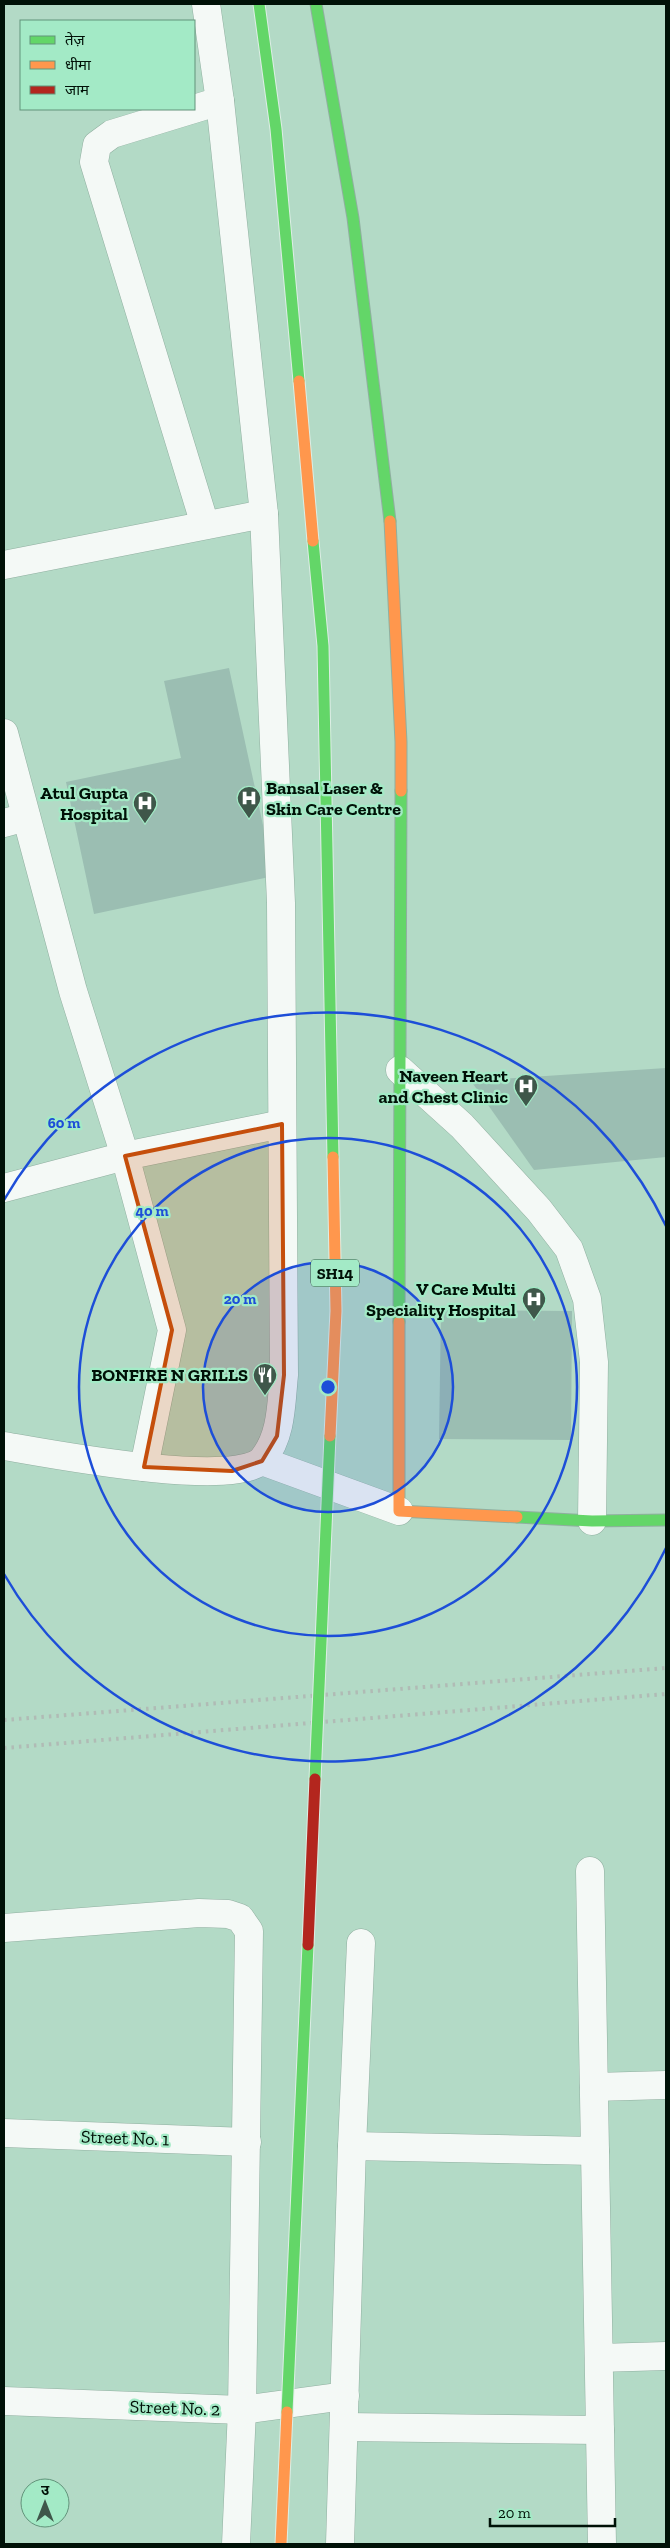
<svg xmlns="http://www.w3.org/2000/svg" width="670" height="2548" font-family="'Zilla Slab','Noto Sans Devanagari',serif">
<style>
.building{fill:#9bbeb2}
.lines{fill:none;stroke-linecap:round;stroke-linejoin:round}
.street-casing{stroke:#90afa0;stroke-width:29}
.fast-casing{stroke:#90afa0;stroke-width:13}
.slow-casing{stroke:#90afa0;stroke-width:13}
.street{stroke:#f4f9f6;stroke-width:28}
.fast{stroke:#63d668;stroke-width:11}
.slow{stroke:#ff974d;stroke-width:11}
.rail{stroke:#b0bbb5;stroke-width:4;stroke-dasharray:2.5 5;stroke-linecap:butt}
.fast-bridge-casing{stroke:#ddeee5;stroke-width:13;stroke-linecap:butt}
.slow-bridge-casing{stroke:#ddeee5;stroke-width:13;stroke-linecap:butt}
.jam-bridge-casing{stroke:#ddeee5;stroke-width:13;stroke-linecap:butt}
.fast-bridge{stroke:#63d668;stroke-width:11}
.slow-bridge{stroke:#ff974d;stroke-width:11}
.jam-bridge{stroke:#b3261e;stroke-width:11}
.marked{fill:#c54e0b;fill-opacity:0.2;stroke:#c54e0b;stroke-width:4;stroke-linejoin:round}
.ring{fill:none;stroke:#1d4ed8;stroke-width:2.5}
.labels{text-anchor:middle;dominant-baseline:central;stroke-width:4.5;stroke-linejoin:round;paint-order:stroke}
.shield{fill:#a3eac6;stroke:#315240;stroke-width:1}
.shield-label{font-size:16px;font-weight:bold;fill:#001107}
.poi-label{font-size:18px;font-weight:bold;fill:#001107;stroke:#a3eac6;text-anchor:end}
.street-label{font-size:18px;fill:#001107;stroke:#a3eac6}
.centre{fill:#1d4ed8;stroke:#a3eac6;stroke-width:2.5}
.ring-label{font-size:15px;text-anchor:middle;font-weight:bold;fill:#1d4ed8;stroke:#a3eac6;stroke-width:4.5;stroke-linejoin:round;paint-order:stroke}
</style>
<rect width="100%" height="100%" fill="#b3dac6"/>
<g class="building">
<polygon points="229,668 274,876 94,914 66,782 181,758 164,681"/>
<polygon points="666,1068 666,1157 534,1170 471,1081"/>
<polygon points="441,1310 572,1311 571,1440 439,1439"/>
</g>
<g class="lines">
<g class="street-casing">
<g id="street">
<polyline points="205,525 94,162 97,145 112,134 220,101"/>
<polyline points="4,565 264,514"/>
<polyline points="4,733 73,991 125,1156 172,1330 144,1467"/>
<polyline points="4,823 26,817"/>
<polyline points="400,1070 462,1126 539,1210 569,1249 587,1299 594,1362 592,1521"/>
<polyline points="4,1188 125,1156 282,1124"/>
<path d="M 4,1446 C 45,1453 238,1490 263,1459 C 282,1435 281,1404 284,1375 L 281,903 L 264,514 L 220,101 L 206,4"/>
<polyline points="262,1461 399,1511"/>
<polyline points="590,1871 602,2544"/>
<polyline points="4,1928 199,1913 228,1914 240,1918 249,1931 242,2410 236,2544"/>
<polyline points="594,2087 666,2085"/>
<polyline points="4,2133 247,2142"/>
<polyline points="352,2146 595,2151"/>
<polyline points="599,2358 666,2356"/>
<polyline points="4,2401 242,2410 345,2396"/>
<polyline points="344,2427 600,2430"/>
<polyline points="340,2544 352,2146 361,1943"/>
</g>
</g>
<g class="fast-casing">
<g id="fast">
<polyline points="316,4 353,218 390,521"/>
<polyline points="399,1322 401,791"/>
<polyline points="517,1517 592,1521 666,1520"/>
</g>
</g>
<g class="slow-casing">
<g id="slow">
<polyline points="390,521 401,742 401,791"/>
<polyline points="399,1322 399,1511 517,1517"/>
</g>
</g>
<use href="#street" class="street"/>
<use href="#fast" class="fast"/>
<use href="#slow" class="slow"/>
<g class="rail">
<polyline points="4,1720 666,1668"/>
<polyline points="4,1748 666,1694"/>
</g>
<g class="fast-bridge-casing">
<g id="fast-bridge">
<polyline points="259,4 276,129 299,381"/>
<polyline points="313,541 323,646 333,1157"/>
<polyline points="315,1779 330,1436"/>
<polyline points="287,2412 308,1945"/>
</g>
</g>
<g class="slow-bridge-casing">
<g id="slow-bridge">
<polyline points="299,381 313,541"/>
<polyline points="330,1436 336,1311 333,1157"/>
<polyline points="281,2544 287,2412"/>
</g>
</g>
<g class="jam-bridge-casing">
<polyline id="jam-bridge" points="308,1945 315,1779"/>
</g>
<use href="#fast-bridge" class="fast-bridge"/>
<use href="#slow-bridge" class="slow-bridge"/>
<use href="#jam-bridge" class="jam-bridge"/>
</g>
<path class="marked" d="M 282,1124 L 284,1375 L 277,1436 L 262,1461 L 232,1471 L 144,1467 L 172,1330 L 125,1156 Z"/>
<circle cx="328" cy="1387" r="125" fill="#1d4ed8" fill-opacity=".12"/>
<g class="ring">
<circle cx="328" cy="1387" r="125"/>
<circle cx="328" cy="1387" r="249"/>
<path d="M666 1548A374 374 0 0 1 4 1574M4 1200A374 374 0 0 1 666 1226"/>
</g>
<defs>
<g id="hospital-pin" transform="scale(1.25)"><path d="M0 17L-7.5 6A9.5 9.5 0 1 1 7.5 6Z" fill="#3f574a" stroke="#a3eac6"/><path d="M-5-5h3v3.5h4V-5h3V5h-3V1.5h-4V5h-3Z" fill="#fff"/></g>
<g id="restaurant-pin" transform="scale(1.25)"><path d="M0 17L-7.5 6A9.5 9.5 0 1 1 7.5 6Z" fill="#3f574a" stroke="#a3eac6"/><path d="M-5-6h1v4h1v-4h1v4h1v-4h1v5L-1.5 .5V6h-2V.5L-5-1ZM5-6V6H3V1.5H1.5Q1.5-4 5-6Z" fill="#fff"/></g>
</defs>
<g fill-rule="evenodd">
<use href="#hospital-pin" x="249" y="798"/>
<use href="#hospital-pin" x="145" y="803"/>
<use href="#hospital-pin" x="526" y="1086"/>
<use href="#hospital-pin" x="534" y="1299"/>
<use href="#restaurant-pin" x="265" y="1375"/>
</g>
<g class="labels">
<rect class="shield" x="311" y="1259.5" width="48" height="27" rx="4"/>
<g class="shield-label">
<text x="335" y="1273">SH14</text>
</g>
<g class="poi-label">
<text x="266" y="788" text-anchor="start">Bansal Laser &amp;<tspan x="266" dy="21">Skin Care Centre</tspan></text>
<text x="128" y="793">Atul Gupta<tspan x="128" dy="21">Hospital</tspan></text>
<text x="508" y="1076">Naveen Heart<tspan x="508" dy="21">and Chest Clinic</tspan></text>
<text x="516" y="1289">V Care Multi<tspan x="516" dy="21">Speciality Hospital</tspan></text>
<text x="248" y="1375">BONFIRE N GRILLS</text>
</g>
<g class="street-label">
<text transform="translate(125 2138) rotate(2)">Street No. 1</text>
<text transform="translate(175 2408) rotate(2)">Street No. 2</text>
</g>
</g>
<circle cx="328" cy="1387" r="8" class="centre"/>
<g class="ring-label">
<text x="64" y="1128">60 m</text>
<text x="152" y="1216">40 m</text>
<text x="240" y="1304">20 m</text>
</g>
<rect width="670" height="2548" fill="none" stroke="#001107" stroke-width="10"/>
<rect x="20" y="20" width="175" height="90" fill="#a3eac6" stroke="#62937a"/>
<rect x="30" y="36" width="25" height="8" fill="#63d668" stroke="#62937a"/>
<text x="65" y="45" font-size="15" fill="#001107">तेज़</text>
<rect x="30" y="61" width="25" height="8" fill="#ff974d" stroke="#62937a"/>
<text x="65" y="70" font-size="15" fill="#001107">धीमा</text>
<rect x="30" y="86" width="25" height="8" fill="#b3261e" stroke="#62937a"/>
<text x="65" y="95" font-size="15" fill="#001107">जाम</text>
<g transform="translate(45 2503)"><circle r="24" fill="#a3eac6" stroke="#62937a"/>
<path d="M0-4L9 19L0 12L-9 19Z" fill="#3f574a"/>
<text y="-8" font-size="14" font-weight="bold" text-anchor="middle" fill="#001107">उ</text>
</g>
<path d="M490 2518v8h125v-8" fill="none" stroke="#001107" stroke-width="2.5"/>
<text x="498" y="2518" font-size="15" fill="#001107" stroke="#a3eac6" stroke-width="4" paint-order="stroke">20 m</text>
</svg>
